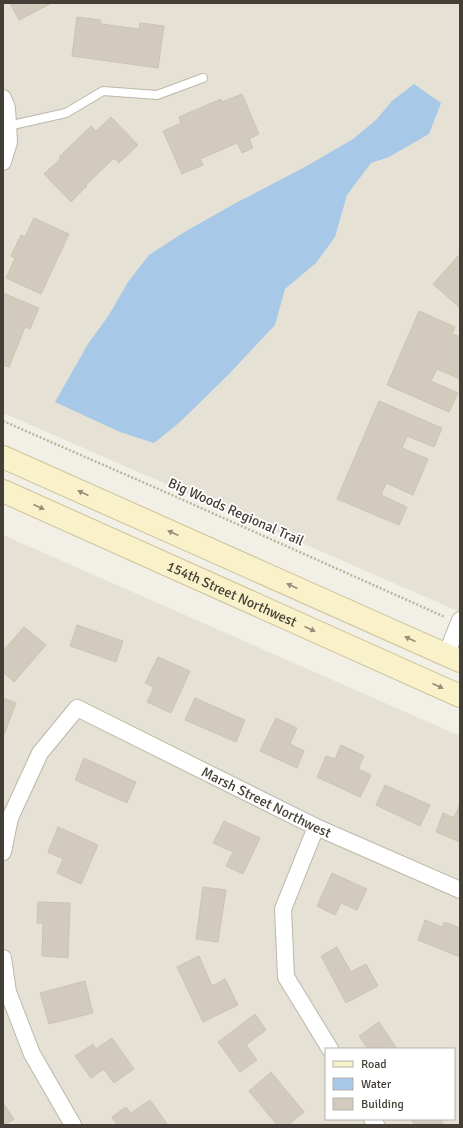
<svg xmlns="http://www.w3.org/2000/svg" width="463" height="1128" font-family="Signika,sans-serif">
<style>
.residential{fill:#e5e1d5;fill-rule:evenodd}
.water{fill:#a8c8e8}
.building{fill:#d2cbbd;stroke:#ccc4b1}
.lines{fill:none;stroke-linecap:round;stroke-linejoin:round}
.lane-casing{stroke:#bcb7aa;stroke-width:10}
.street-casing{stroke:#bcb7aa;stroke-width:18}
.secondary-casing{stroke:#ccc39a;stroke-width:24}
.path{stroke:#bcb49d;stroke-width:2.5;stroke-dasharray:2 2;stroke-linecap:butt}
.lane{stroke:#fff;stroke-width:8}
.street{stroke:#fff;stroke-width:16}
.secondary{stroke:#f9f1c9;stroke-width:22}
.oneway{fill:#958f78}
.labels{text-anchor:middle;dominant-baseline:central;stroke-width:3.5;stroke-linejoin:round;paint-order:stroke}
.street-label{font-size:14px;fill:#433f36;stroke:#fff}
</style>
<rect width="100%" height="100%" fill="#f1efe6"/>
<g class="residential">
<polygon points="3,3 460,3 460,612 3,413"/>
<path d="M 3,535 L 460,736 L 460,1125 L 3,1125 ZM 326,1049 L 454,1049 L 454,1119 L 326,1119 Z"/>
</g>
<polygon class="water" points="414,84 441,103 429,134 389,157 371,163 347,195 335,237 316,263 285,289 275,325 228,375 179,423 154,443 120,432 55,402 88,344 109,315 128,282 149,255 186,231 234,204 305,167 353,139 376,120 392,101"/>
<g class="building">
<polygon points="10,3 52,3 19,20"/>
<polygon points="77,17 101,20 101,24 139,29 140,23 164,26 158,68 72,56"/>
<polygon points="242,94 259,134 249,139 253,148 242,153 237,143 200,159 203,165 182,174 163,131 181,123 179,117 221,99 222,102"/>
<polygon points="111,117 138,145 119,163 114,158 86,185 87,186 71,202 44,174 61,158 59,157 91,126 96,131"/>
<polygon points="34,218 69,234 41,294 6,278 15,258 11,256 21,235 25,237"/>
<polygon points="460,254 460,308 433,284"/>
<polygon points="3,293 39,308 30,329 25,327 9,367 3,365"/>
<polygon points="419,311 455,327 452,334 460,337 460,379 437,369 431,381 458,393 449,412 387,385"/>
<polygon points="379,401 442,428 434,447 407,436 402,448 428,459 413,495 386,483 381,495 407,507 399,525 337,499"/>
<polygon points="77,625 123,641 116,662 70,646"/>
<polygon points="24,627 46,645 14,682 3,672 3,651"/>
<polygon points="158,657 190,671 171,713 147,702 154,687 145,683"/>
<polygon points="3,698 16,703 3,737"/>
<polygon points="195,698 245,720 236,742 185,720"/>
<polygon points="276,718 297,728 290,744 304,751 297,768 260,751"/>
<polygon points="341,745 364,756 358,769 371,775 360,797 317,777 326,756 335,759"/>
<polygon points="84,758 136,782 127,803 75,780"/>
<polygon points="385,785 430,805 420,826 376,805"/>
<polygon points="460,804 460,842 436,832 443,813 454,818"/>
<polygon points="224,821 260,838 243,874 226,866 233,852 213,843"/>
<polygon points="58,827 98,845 81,884 57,873 63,859 48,852"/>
<polygon points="332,873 367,889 357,910 341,903 335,915 317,906"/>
<polygon points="203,887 226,890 218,942 196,939"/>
<polygon points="38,902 70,903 68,958 42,956 43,923 37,923"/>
<polygon points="425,920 442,927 444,922 460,928 460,957 418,940"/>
<polygon points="337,947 351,972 366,964 378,986 346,1003 321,956"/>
<polygon points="199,956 212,986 225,979 238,1005 203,1022 177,967"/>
<polygon points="85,981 93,1013 49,1024 40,993"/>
<polygon points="255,1014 266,1030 246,1045 257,1060 240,1072 218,1042"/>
<polygon points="379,1022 397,1049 368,1049 359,1036"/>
<polygon points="112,1038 134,1069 114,1083 104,1069 91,1078 75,1056 93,1044 96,1049"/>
<polygon points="271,1072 304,1112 288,1125 277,1125 249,1091"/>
<polygon points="150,1100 168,1125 117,1125 112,1117 126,1107 131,1113"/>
<polygon points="3,1103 14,1119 5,1125 3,1125"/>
<polygon points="411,1119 440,1119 444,1125 415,1125"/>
</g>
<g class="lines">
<g class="lane-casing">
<polyline id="lane" points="8,126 66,113 103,91 157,95 203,78"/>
</g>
<g class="street-casing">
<g id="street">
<polyline points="3,98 7,108 9,142 3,162"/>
<polyline points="446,655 460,620"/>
<polyline points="316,827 283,909 286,977 330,1049"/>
<path id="s1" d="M 3,852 L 10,818 L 40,753 L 77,708 L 316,827 L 460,890"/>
<polyline points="3,958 8,992 32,1054 73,1125"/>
<polyline points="372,1119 376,1125"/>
</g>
</g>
<g class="secondary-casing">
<g id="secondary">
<polyline points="3,457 460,661"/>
<path id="s2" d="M 3,491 L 460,696"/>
</g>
</g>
<polyline class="path" points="3,421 163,491 445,617"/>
<use href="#lane" class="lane"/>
<use href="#street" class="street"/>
<use href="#secondary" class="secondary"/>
</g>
<defs><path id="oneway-solid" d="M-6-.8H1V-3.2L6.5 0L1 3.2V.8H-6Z"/></defs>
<g class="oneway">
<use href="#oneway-solid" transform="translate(83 493) rotate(-156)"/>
<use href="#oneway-solid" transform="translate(39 507) rotate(24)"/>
<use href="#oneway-solid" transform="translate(173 533) rotate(-156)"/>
<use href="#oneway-solid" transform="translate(292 586) rotate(-156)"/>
<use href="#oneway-solid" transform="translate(310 629) rotate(24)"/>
<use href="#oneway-solid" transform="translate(410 639) rotate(-156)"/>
<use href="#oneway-solid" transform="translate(438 686) rotate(24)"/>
</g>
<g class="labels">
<g class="street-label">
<text transform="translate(236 512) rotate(24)">Big Woods Regional Trail</text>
<text stroke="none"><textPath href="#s2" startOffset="251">154th Street Northwest</textPath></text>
<text stroke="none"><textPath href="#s1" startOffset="376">Marsh Street Northwest</textPath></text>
</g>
</g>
<rect width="463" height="1128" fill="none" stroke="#433f36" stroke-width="8"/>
<rect x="325" y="1048" width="130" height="72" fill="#ffffff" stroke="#b4b2af"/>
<rect x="333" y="1061" width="20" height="6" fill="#f9f1c9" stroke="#b4b2af"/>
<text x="361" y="1068" font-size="12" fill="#433f36">Road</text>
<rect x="333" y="1078" width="20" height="12" fill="#a8c8e8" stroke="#b4b2af"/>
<text x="361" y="1088" font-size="12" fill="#433f36">Water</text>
<rect x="333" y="1098" width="20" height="12" fill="#d2cbbd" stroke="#b4b2af"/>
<text x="361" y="1108" font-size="12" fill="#433f36">Building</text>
</svg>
